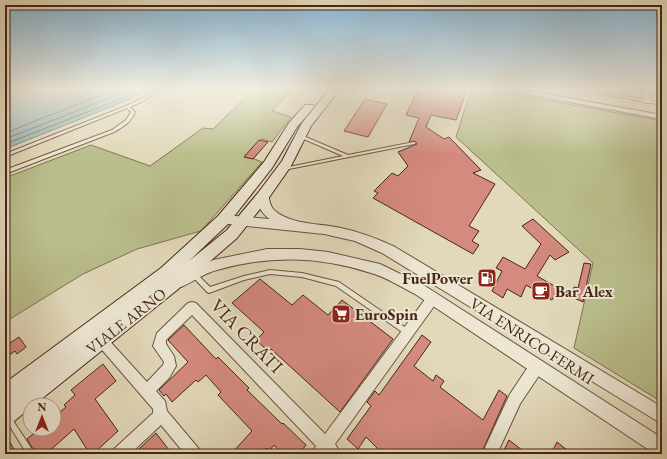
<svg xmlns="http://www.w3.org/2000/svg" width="667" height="459" font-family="'EB Garamond',serif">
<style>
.green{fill:#babd8c;stroke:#807251}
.water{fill:#98b8b9;stroke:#787e78}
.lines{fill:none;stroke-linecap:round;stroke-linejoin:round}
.shore{stroke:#706f68;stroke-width:1}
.building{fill:#d48a7f;stroke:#472616}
.service-casing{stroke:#6e533f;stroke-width:2}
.minor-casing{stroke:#6e533f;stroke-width:2}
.tertiary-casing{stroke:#6e533f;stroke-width:2}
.secondary-casing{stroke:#472616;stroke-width:2}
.service{fill:#ece6d3;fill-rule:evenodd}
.minor{fill:#ece6d3;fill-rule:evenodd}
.tertiary{fill:#ece6d3;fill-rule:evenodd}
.secondary{fill:#ece6d3;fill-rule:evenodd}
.labels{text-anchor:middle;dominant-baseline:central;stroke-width:4;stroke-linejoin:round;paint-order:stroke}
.poi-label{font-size:16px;font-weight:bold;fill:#472616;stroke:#ece6d3;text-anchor:start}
.street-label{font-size:16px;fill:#472616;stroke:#ece6d3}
.near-street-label{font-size:19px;fill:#472616;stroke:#ece6d3}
</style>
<rect width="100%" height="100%" fill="#e2d9bb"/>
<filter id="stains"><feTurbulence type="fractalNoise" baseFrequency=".005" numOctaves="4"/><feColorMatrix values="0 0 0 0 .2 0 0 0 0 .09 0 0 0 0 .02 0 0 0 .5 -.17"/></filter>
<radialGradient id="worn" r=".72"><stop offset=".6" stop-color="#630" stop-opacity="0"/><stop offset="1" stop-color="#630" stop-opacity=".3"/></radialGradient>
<g class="green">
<polygon points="253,90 292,90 272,111 291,117 272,142 262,139 247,156 262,162 201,231 137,249 83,274 5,322 5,178 91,145 150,166 203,128 213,129"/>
<polygon points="471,90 489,90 662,121 662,402 574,348 593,263 456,137"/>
</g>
<polygon class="water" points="5,90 144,90 133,98 5,149"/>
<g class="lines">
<g class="shore">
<polyline points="5,133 114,90"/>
<polyline points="5,139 130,90"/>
<polyline points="5,144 131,95 137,90"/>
</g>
</g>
<g class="building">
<polygon points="418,90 467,90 456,120 431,115 426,127 444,139 449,137 481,170 473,173 495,184 469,226 479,231 472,241 479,245 473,254 373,198 378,193 374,191 392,173 398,176 408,166 398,152 417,144 415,141 409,142 419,118 406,115"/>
<polygon points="365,99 387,104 368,137 344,131"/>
<polygon points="259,140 268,142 253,159 244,157"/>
<polygon points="533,219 569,252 555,260 550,255 537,276 558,288 552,300 526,285 521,297 507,289 503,298 492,291 502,271 496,268 503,257 525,269 541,244 522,226"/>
<polygon points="584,263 591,264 583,302 572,297 574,287 578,288"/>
<polygon points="260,279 292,305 303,295 328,315 342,300 393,339 340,412 271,349 268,351 256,340 264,332 232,303"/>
<polygon points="184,325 216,359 218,357 249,388 247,390 282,424 283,423 306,445 299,454 282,454 274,445 269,451 267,448 262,454 231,454 252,431 218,395 221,392 206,375 198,382 196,380 172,402 166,394 164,396 159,390 188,362 168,340"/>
<polygon points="5,335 10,343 19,337 26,347 17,354 15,351 5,358"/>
<polygon points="422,335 431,342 414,366 433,381 436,375 444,381 440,387 483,420 499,390 507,396 481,454 375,454 378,449 366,437 358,449 347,439 371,406 367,402 375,391 379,395"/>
<polygon points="103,364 116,381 95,399 118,431 93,454 90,454 74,429 46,454 36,454 27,439 39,429 54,429 54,417 66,407 64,405 75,395 71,390"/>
<polygon points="156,433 172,454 143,454 139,449"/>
<polygon points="5,434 15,451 11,454 5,454"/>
<polygon points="509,440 527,454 502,454"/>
<polygon points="557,442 572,454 551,454"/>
</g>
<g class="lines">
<g class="service-casing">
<g id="service">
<path d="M 153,90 L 157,90 L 145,100 L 130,107 L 135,112 C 131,122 123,127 114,132 L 5,174 L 5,170 L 112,130 L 126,120 L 131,112 L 127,108 L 5,157 L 5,154 L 126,106 L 143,98 Z"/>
<polygon points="586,90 591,90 662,103 662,105 588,91"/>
<polygon points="299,135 301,135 348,155 414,142 416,143 414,144 284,170 282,170 282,168 284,168 343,156 299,137"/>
<polygon points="270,270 302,273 339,282 409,330 410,332 409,334 407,335 405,334 336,286 302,277 270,274 244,280 209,293 207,292 191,275 192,273 196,273 210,287 244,276"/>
<polygon points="8,414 10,416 35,454 27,454 6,420 6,416"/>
</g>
</g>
<g class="minor-casing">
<g id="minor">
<polygon points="511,90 524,90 662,115 662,119 515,92"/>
<polygon points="640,90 647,90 652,101 651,103 645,103"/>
<polygon points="433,293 437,294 439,298 437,302 335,444 341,454 312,454 316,446 192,315 166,340 166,344 174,356 176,366 169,378 156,391 165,401 167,411 199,449 201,454 185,454 161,425 130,454 112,454 114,449 153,413 153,409 97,344 95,340 97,336 101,334 105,336 147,382 163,365 164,362 153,346 157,333 188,303 192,302 196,303 325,434 429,294"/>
<polygon points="537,360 542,361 543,366 542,371 520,404 497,454 482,454 510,394 532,361"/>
</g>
</g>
<g class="tertiary-casing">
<g id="tertiary">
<path d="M 263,192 L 267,193 C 270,198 269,205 274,210 C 291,225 318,223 341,228 C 360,232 378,239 395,247 L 662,407 L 662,424 L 382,253 L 355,241 L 324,234 L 219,223 L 217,220 L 219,217 L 223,215 L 270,219 C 262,214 254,202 259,193 Z"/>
<path d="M 267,249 L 300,249 L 328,252 L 380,264 L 425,286 L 662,438 L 662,454 L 655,454 L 415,294 C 401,287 386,277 371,273 C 319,256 270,255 217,270 C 204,273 193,282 181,287 L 176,285 L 174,281 L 176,277 L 213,260 Z"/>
</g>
</g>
<g class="secondary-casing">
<polygon id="secondary" points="329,90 339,90 311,126 291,166 268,199 237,238 177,290 34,405 30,405 30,408 12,423 5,426 5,383 161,268 218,216 264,162 289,123 305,105 313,105 314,107 297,127 272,168 228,224 189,261 227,230 258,193 282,161 302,123"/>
</g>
<use href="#service" class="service"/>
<use href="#minor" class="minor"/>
<use href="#tertiary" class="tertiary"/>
<use href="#secondary" class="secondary"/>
</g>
<linearGradient id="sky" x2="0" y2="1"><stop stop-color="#88b6d5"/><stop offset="0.58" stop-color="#f2eee0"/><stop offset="1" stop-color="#f2eee0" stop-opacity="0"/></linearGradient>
<rect width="667" height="154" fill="url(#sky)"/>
<defs>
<g id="fuel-square" transform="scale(1)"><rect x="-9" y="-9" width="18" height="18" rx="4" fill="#8f2418" stroke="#ece6d3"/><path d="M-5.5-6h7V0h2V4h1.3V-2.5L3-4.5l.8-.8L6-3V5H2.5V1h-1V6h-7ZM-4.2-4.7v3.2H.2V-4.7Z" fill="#fff"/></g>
<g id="cafe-square" transform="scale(1)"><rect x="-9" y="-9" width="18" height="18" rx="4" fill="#8f2418" stroke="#ece6d3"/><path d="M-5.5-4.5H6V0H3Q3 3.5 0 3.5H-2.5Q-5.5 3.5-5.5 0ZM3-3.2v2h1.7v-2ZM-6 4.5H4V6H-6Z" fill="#fff"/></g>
<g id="supermarket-square" transform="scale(1)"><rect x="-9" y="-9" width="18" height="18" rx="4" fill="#8f2418" stroke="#ece6d3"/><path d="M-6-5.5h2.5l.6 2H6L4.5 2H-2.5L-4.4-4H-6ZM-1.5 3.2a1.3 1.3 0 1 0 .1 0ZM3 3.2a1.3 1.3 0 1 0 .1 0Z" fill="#fff"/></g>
</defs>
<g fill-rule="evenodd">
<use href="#fuel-square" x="487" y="278"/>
<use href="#cafe-square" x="541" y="291"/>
<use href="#supermarket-square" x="341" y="314"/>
</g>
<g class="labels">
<g class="poi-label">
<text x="473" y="278" text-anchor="end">FuelPower</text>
<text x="555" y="291">Bar Alex</text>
<text x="355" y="314">EuroSpin</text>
</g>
<g class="street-label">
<text transform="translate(126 321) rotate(-38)">VIALE ARNO</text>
<text transform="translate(532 341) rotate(33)">VIA ENRICO FERMI</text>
</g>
<g class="near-street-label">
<text transform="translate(247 336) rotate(46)">VIA CRATI</text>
</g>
</g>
<rect width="667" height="459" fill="none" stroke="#e2d9bb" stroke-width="20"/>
<rect x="6" y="6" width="655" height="447" fill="none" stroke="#472616" stroke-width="2"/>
<rect x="10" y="10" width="647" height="439" fill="none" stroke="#472616"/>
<g transform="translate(42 417)"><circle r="19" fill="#ece6d3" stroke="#aa9987"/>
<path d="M0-3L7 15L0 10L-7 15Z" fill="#8f2418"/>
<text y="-6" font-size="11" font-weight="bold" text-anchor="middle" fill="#472616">N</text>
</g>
<rect width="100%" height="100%" filter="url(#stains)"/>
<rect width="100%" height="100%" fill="url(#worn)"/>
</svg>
